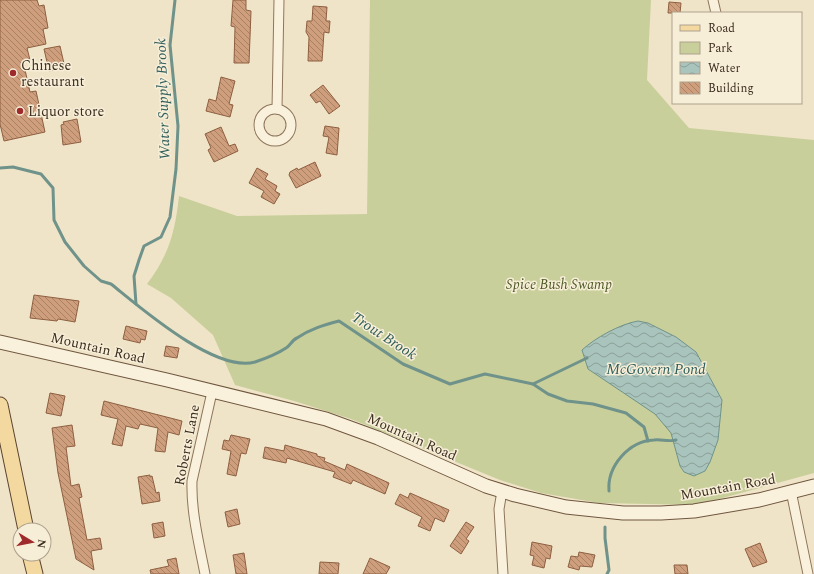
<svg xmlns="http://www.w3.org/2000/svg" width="814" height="574" font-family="Spectral,serif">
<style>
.park{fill:#c9cf9b}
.water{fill:url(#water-waves);stroke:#6f938a}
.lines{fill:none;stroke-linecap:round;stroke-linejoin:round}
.stream{stroke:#6f938a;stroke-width:3}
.building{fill:url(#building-back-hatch);stroke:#8d5f41}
.minor-casing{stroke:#8d765c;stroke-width:11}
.secondary-casing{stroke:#6f573f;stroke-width:15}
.primary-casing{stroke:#5b4430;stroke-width:17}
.minor{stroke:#faf1dc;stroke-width:9}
.secondary{stroke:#faf1dc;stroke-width:13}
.primary{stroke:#f3d9a0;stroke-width:15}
.poi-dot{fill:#9e2a2b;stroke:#f7eed8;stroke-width:1.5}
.labels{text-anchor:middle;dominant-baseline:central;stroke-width:3;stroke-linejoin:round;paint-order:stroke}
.poi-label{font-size:14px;fill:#3d2e20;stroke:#f7eed8;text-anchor:start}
.park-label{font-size:14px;font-style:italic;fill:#4d5a26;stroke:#f7eed8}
.street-label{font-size:14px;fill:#3d2e20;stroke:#f7eed8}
.water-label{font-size:15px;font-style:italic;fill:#2f5d5a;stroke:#f7eed8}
</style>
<defs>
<pattern id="water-waves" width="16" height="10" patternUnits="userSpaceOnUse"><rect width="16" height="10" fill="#a9c4bc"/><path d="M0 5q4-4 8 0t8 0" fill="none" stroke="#8ba098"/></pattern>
<pattern id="building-back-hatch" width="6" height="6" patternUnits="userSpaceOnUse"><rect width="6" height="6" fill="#cf9f7d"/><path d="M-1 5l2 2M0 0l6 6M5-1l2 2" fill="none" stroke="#a98266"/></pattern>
</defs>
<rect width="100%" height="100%" fill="#f0e4c8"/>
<path class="park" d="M 370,0 L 651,0 L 647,80 L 689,128 L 814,140 L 814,473 L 697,505 L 599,503 L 541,493 L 500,480 L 351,419 L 294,401 L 235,385 L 213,335 L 171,298 L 147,284 C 169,255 175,232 179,196 L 237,216 L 367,214 Z"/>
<path class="water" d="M 638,321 L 648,323 L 676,337 L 696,352 L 722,400 L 718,440 L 710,462 L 705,471 L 694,476 L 684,472 L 680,466 L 671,433 L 655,414 L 588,369 L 582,350 C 595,338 620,324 638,321 Z"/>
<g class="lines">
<g class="stream">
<path d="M 0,168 L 13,167 L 41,174 L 53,188 L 54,220 L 65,242 L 84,266 L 101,281 L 111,284 C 141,308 215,373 255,362 C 264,359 277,354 286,348 C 290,346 292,340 297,338 C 310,329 324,325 339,321 L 403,364 L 450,384 L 485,374 L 533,384 L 587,358"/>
<polyline points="136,304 134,276 139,260 144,246 161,237 170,217 176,169 178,126 170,45 175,0"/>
<polyline points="533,384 548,394 567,401 593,404 626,413 644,427 648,441"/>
<path d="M 609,491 C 607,466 629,441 654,440 C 661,439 669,442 676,440"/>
<polyline points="605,527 605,538 609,570 607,574"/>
</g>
</g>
<g class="building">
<polygon points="0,0 37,0 39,6 44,5 48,28 43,29 46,44 27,48 30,60 23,61 30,92 36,91 45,132 4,141 0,124"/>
<polygon points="233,0 246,0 246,10 251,11 249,63 234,63 235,27 231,26"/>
<polygon points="669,2 681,3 680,13 668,13"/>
<polygon points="313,6 327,7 326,21 330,21 329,33 324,32 322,61 308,61 309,37 306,32 307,21 312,21"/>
<polygon points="60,46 65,68 49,71 44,49"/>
<polygon points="221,77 235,81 229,104 233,105 230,117 206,111 209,99 216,101"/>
<polygon points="323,85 340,106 329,114 320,101 316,103 310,95"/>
<polygon points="77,119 81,142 63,145 61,125 64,124 63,122"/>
<polygon points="325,126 339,128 337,155 326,153 329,137 323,136"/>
<polygon points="221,127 229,146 235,144 238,151 214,162 208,150 211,148 205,134"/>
<polygon points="315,162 321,176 296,188 289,175 290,172 297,168 298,170"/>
<polygon points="257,168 268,174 265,179 277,186 275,191 280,194 274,204 261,197 264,191 249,183"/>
<polygon points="34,295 79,301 75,322 58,319 57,321 30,318"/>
<polygon points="126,326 147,331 145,340 141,339 140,343 123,339"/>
<polygon points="166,346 179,348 177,358 164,356"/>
<polygon points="50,393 65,396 61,416 46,413"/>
<polygon points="104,401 182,421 179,435 168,432 165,452 155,451 158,428 140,424 138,429 126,426 122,446 112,444 118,419 101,415"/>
<polygon points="72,425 75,446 66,447 71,486 79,484 82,497 79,498 87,540 100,538 102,549 91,551 94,570 76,559 58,473 52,428"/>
<polygon points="231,435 250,439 246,454 241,453 236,476 227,474 231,451 222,449 224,440 229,441"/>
<polygon points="285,445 317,454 317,456 325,458 324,461 345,470 347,464 389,483 385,494 353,480 351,484 333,477 335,472 287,458 286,463 263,458 265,447 284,451"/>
<polygon points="150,475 150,477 152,476 156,493 159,492 160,501 142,504 138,477"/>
<polygon points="410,493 449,510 444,522 435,518 430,531 418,526 422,517 395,504 400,494 408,498"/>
<polygon points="237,509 240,524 228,527 225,512"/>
<polygon points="163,522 165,536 154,538 152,524"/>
<polygon points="466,522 474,527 466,539 469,541 461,554 450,546"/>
<polygon points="532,542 552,546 550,559 546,558 544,568 532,565 534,556 530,555"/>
<polygon points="760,543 767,562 753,567 745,549"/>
<polygon points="579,552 595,555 592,567 580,566 579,570 568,567 571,556 578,557"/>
<polygon points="244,553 247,574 236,574 233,555"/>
<polygon points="176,558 179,574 151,574 150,570 169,566 167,560"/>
<polygon points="370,558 390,567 386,574 363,574"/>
<polygon points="320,562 339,563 338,574 319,574"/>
<polygon points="674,565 687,565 688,574 675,574"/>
</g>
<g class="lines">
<g class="minor-casing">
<g id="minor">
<polyline points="713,0 716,13"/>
<polyline points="277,109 279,0"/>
<circle cx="275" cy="125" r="16"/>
<polyline points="502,491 499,509 503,574"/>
<polyline points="791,491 808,574"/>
<path d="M 205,574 C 199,543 191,512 192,481 L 212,392"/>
</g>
</g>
<g class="secondary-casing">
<polyline id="secondary" points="0,342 167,380 326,419 378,438 486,486 515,495 566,507 623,513 661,513 694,511 759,500 814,486"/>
</g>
<g class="primary-casing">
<g id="primary">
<polyline points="0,405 26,530"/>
<polyline points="30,554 35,574"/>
</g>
</g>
<use href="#minor" class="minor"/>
<use href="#secondary" class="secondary"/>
<use href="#primary" class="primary"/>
</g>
<g class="poi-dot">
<circle cx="13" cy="73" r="4"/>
<circle cx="20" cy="111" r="4"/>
</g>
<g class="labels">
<g class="poi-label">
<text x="21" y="65">Chinese<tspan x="21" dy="16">restaurant</tspan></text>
<text x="28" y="111">Liquor store</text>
</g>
<g class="park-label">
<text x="559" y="284">Spice Bush Swamp</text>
</g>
<g class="street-label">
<text transform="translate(98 348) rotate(13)">Mountain Road</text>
<text transform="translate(412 437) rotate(24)">Mountain Road</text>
<text transform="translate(187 445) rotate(-79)">Roberts Lane</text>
<text transform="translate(728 487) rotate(-10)">Mountain Road</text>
</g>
<g class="water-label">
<text transform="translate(163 99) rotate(-92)">Water Supply Brook</text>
<text transform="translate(384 336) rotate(33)">Trout Brook</text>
<text x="656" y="369">McGovern Pond</text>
</g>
</g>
<rect x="672" y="12" width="130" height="92" fill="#f7eed8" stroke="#ada18e"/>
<rect x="680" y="25" width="20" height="6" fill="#f3d9a0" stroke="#ada18e"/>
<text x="708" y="32" font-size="12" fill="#3d2e20">Road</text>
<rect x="680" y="42" width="20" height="12" fill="#c9cf9b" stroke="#ada18e"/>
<text x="708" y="52" font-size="12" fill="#3d2e20">Park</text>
<rect x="680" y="62" width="20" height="12" fill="url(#water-waves)" stroke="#ada18e"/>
<text x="708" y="72" font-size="12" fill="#3d2e20">Water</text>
<rect x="680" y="82" width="20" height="12" fill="url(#building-back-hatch)" stroke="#ada18e"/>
<text x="708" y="92" font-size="12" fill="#3d2e20">Building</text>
<g transform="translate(32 542) rotate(100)"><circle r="19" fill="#f7eed8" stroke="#ada18e"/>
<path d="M0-3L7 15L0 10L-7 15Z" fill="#9e2a2b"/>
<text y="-6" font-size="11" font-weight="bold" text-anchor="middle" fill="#3d2e20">N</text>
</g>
</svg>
